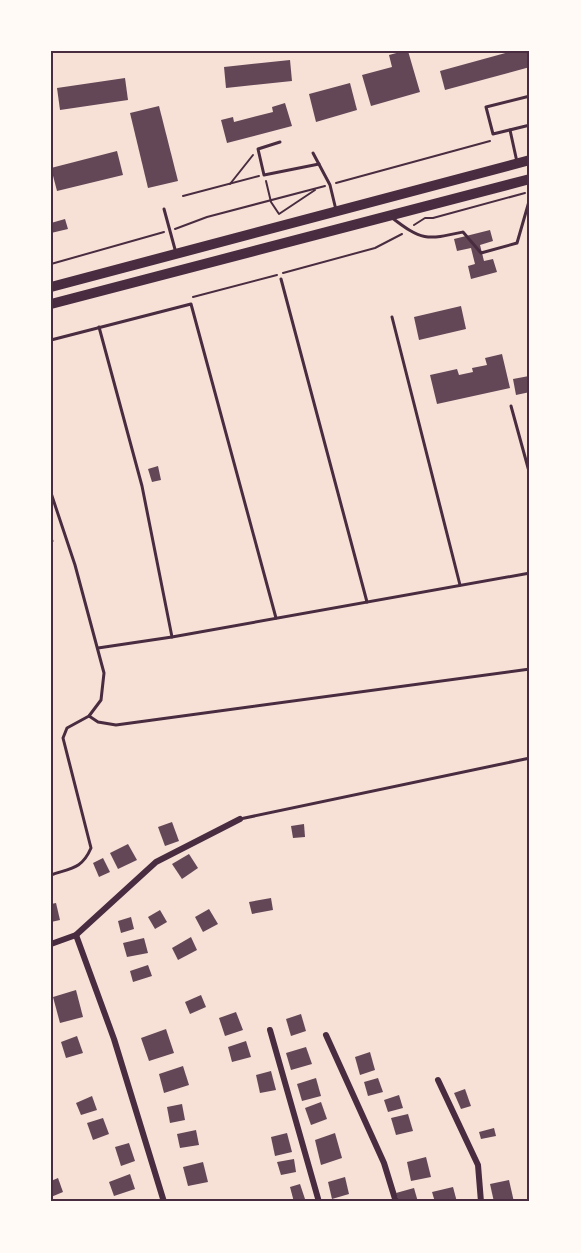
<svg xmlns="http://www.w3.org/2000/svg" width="581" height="1253" font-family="Helvetica,sans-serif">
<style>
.building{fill:#644757}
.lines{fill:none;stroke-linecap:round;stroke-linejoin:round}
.path{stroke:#4a2c40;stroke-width:2}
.service{stroke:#4a2c40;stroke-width:3}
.minor{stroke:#4a2c40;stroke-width:6}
.primary{stroke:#4a2c40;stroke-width:10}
.neatline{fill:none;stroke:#4a2c40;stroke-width:2}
</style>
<rect width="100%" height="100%" fill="#f7e1d7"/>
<g class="building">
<polygon points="404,51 408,51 420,92 371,106 362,75 392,67 389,55"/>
<polygon points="513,51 530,51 530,67 445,90 440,71"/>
<polygon points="290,60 292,81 226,88 224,67"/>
<polygon points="125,78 128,100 60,110 57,88"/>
<polygon points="350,83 357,110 316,122 309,94"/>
<polygon points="285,103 292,126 227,143 221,120 233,117 234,122 273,112 272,107"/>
<polygon points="159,106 178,181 148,188 130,113"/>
<polygon points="117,151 123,175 57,191 51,168"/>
<polygon points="65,219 68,229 51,233 51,223"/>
<polygon points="490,230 493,241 480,245 484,261 493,259 497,272 471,279 468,266 475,264 471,248 457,251 454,239"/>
<polygon points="461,306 466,329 419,340 414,317"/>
<polygon points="502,354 510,388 437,404 430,375 457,369 459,375 473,372 472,368 487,365 485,358"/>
<polygon points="529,376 530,392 516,395 513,379"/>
<polygon points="158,466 161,480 152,482 148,469"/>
<polygon points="172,822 179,841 165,846 158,827"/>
<polygon points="304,824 305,837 293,838 291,826"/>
<polygon points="128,844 137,860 118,869 110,853"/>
<polygon points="189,854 198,868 182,879 172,864"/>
<polygon points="103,858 110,872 99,877 93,863"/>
<polygon points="271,898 273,910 252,914 249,902"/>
<polygon points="56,903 60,920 51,922 51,904"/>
<polygon points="209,909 218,924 203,932 195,917"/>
<polygon points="160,910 167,922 155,929 148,917"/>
<polygon points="131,917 134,929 121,933 118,921"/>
<polygon points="191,937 197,950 178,960 172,948"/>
<polygon points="144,938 148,953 127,957 123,943"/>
<polygon points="148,965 152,976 133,982 130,971"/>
<polygon points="76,990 83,1017 60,1023 53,997"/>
<polygon points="201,995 206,1007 190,1014 185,1002"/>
<polygon points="236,1012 243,1030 225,1036 219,1018"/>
<polygon points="301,1014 306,1031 291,1036 286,1019"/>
<polygon points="166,1029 174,1053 149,1061 141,1038"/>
<polygon points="77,1036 83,1053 66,1058 61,1042"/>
<polygon points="246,1041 251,1057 232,1062 228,1047"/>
<polygon points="306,1047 312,1064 291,1070 286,1053"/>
<polygon points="370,1052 375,1070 360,1075 355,1057"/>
<polygon points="183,1066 189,1085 164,1093 159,1074"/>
<polygon points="271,1071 276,1090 260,1093 256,1075"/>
<polygon points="316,1078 321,1096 302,1101 297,1084"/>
<polygon points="378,1078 383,1092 368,1096 364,1082"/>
<polygon points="465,1089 471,1106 461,1109 454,1093"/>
<polygon points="399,1095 403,1108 388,1112 384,1100"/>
<polygon points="92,1096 97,1110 81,1115 76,1103"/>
<polygon points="321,1102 327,1119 311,1125 305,1108"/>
<polygon points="182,1104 185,1120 170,1123 167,1107"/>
<polygon points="408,1114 413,1131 396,1135 391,1118"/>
<polygon points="103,1118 109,1134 93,1140 87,1123"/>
<polygon points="494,1128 496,1136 481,1139 479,1132"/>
<polygon points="196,1130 199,1145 180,1148 177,1134"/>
<polygon points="287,1133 292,1152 275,1156 271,1137"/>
<polygon points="335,1133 342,1158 321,1165 315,1140"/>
<polygon points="129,1143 135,1161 121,1166 115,1147"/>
<polygon points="426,1157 431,1177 411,1181 407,1162"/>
<polygon points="294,1159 296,1172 281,1175 277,1162"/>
<polygon points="203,1162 208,1182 188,1186 183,1167"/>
<polygon points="130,1174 135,1189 114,1196 109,1182"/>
<polygon points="345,1177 349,1194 332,1199 328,1182"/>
<polygon points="58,1178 63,1192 51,1197 51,1181"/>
<polygon points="509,1180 514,1202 494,1202 490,1184"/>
<polygon points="300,1184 306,1202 294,1202 290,1187"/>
<polygon points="453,1187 457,1202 435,1202 432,1192"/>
<polygon points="414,1188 418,1202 399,1202 396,1193"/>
</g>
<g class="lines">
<g class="path">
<polyline points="266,181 271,202 279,214 315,190"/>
<polyline points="336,183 490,141"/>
<polyline points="230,184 253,155"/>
<polyline points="183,196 259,176"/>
<polyline points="414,225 425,218 433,218 525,193"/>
<polyline points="175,229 207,217 325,186"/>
<polyline points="51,264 164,232"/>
<polyline points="283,273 375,248 402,234"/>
<polyline points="193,297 277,275"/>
</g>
<g class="service">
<polyline points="530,96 486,107 493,134 530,125"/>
<polyline points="510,130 517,162"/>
<polyline points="280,142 258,149 264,175 319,164"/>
<polyline points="313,153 330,185 336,210"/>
<polyline points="164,209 176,253"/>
<path d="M 391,217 C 422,241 426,240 463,232 L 481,253 L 517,243 L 530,198"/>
<polyline points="281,279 367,602"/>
<polyline points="392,317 460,585"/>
<polyline points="99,327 142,486 172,637"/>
<polyline points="51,340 191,304 276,618"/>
<polyline points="511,406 530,475"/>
<path d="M 51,493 L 75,565 L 104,673 L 101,700 L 89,716 L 67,728 L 63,738 L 91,848 C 82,869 71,868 51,875"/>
<polyline points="51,539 52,541"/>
<polyline points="98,648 172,637 530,573"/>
<polyline points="89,716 98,722 116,725 530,669"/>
<polyline points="240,819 530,758"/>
</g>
<g class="minor">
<polyline points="76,935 114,1039 164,1202"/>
<polyline points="51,944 76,935 156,862 240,819"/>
<polyline points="270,1030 319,1202"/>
<polyline points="326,1035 384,1163 396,1202"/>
<polyline points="438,1080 478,1165 481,1202"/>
</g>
<g class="primary">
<polyline points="51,287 530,160"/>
<polyline points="51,304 530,179"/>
</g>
</g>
<rect width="581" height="1253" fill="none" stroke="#fffaf5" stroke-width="105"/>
<rect x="52" y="52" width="476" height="1148" class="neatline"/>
</svg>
